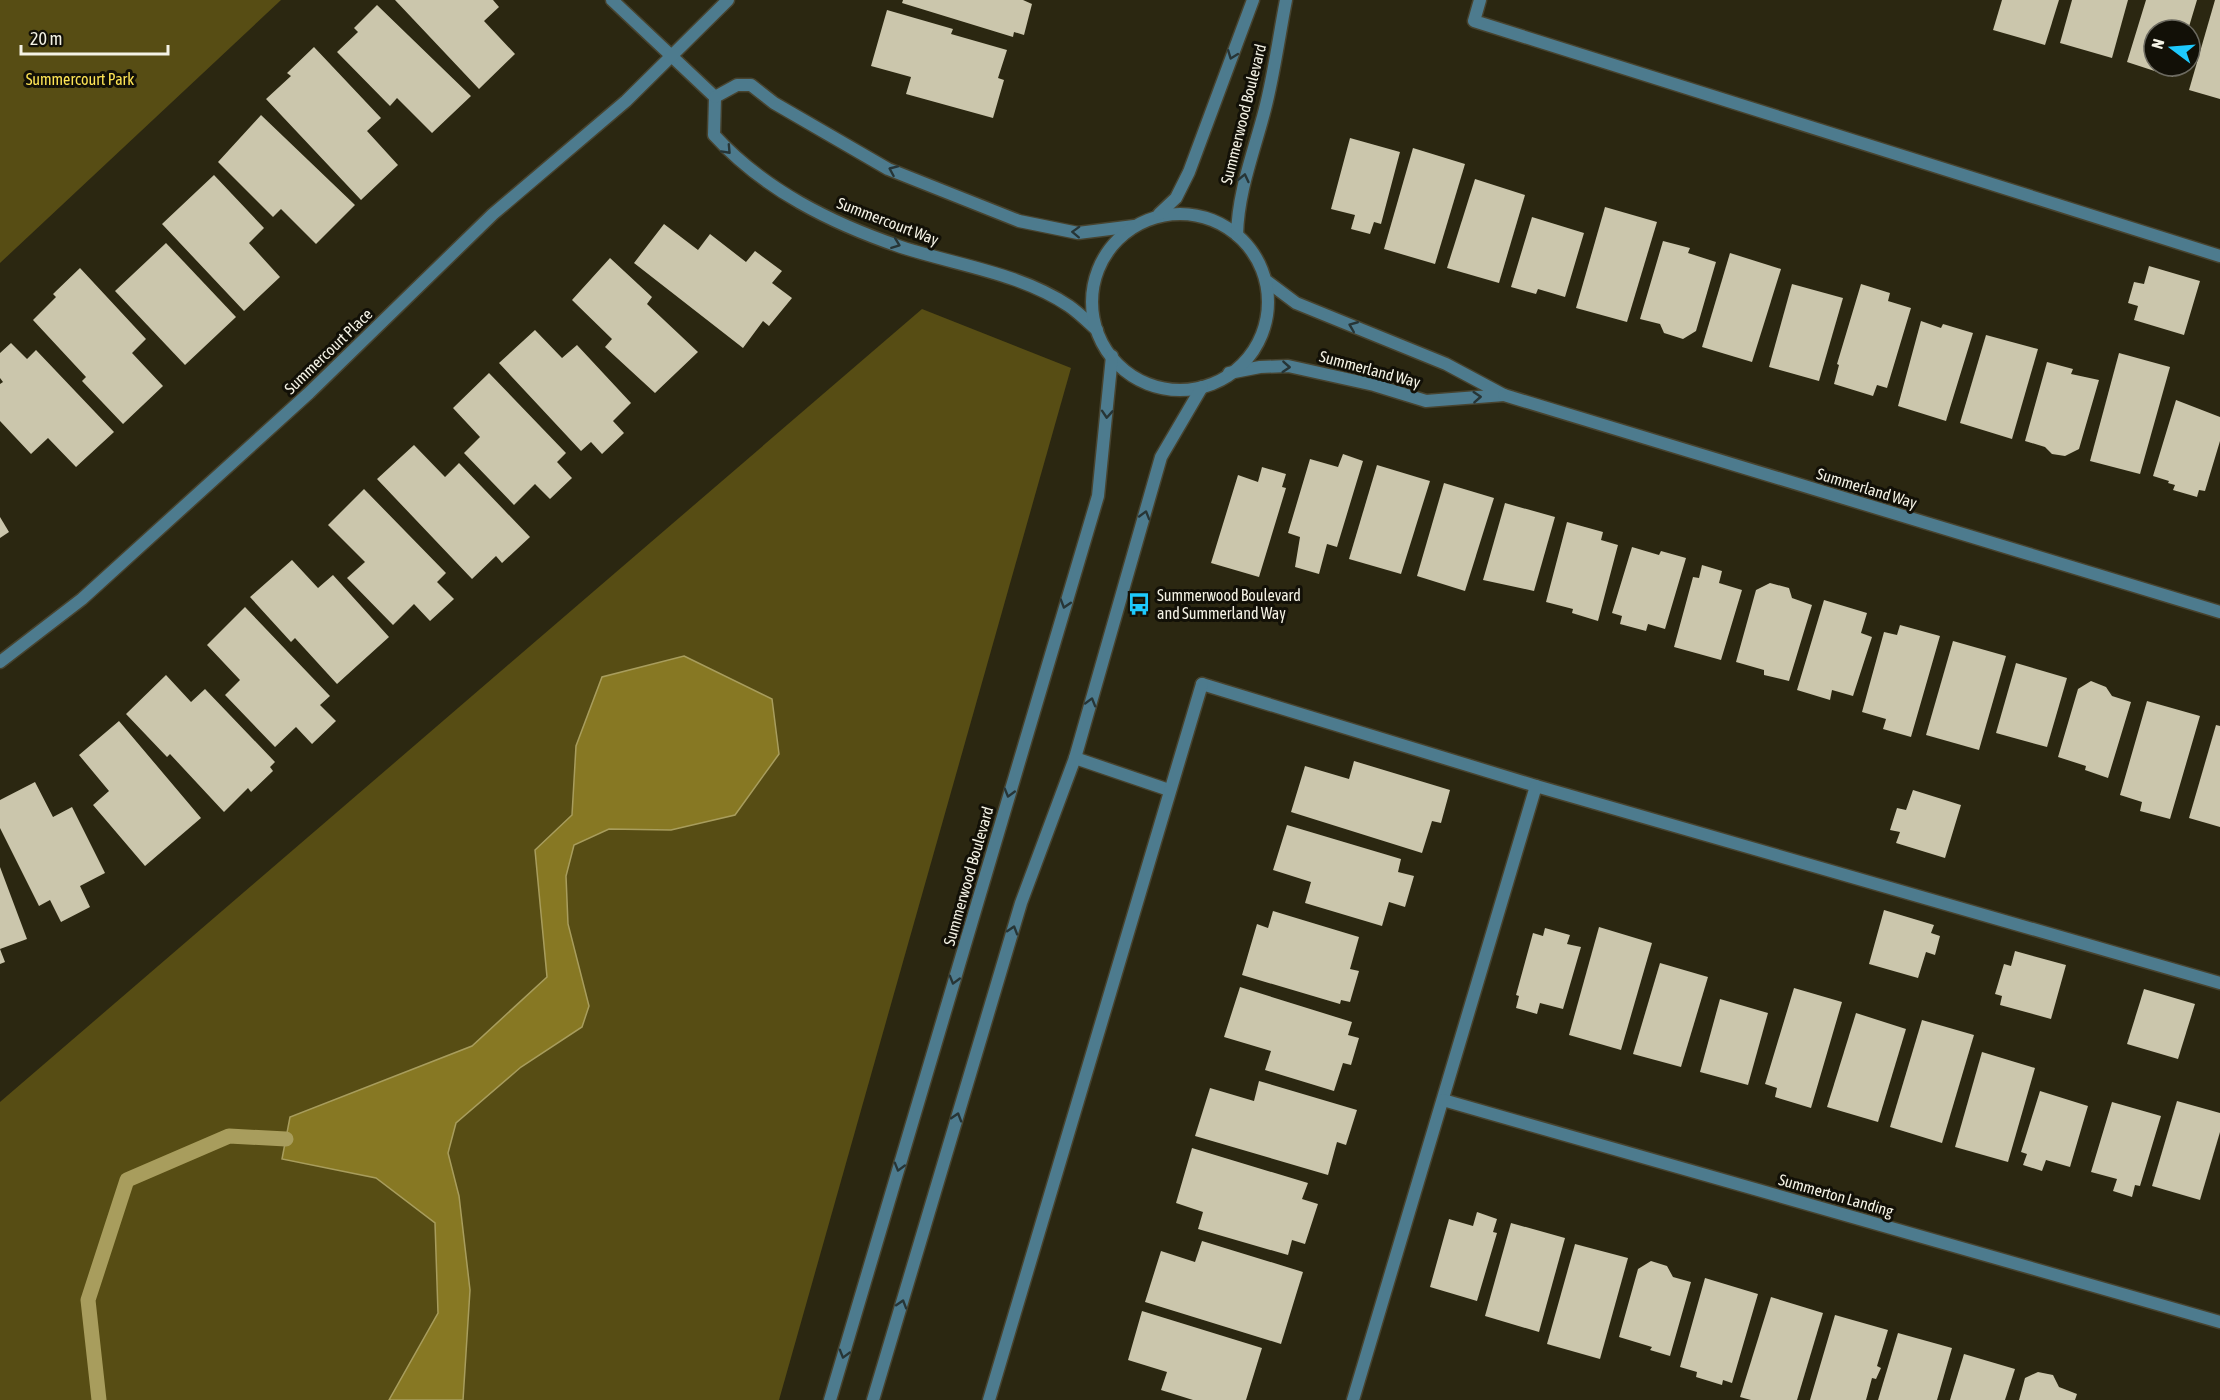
<svg xmlns="http://www.w3.org/2000/svg" width="2220" height="1400" font-family="'Asap Condensed',sans-serif">
<style>
.green{fill:#574d14}
.water{fill:#877823;stroke:#a89d5d;stroke-width:1.5}
.lines{fill:none;stroke-linecap:round;stroke-linejoin:round}
.stream{stroke:#a89d5d;stroke-width:15}
.building{fill:#cbc6ac}
.service-casing{stroke:#47432f;stroke-width:15}
.minor-casing{stroke:#47432f;stroke-width:15}
.tertiary-casing{stroke:#47432f;stroke-width:15}
.service{stroke:#4d7b8e;stroke-width:12}
.minor{stroke:#4d7b8e;stroke-width:12}
.tertiary{stroke:#4d7b8e;stroke-width:12}
.oneway{stroke:#273536}
.labels{text-anchor:middle;dominant-baseline:central;stroke-width:6;stroke-linejoin:round;paint-order:stroke}
.park-label{font-size:16px;fill:#fee455;stroke:#121007}
.street-label{font-size:16px;fill:#f4f2e5;stroke:#121007}
.poi-label{font-size:16px;fill:#f4f2e5;stroke:#121007;text-anchor:start}
</style>
<rect width="100%" height="100%" fill="#2b2711"/>
<g class="green">
<polygon points="0,0 281,0 0,263"/>
<polygon points="922,309 1071,368 779,1400 0,1400 0,1102"/>
</g>
<polygon class="water" points="684,656 772,699 779,754 735,815 671,830 609,829 574,845 566,876 568,924 589,1006 582,1027 521,1067 456,1123 448,1153 459,1196 470,1290 463,1400 389,1400 438,1313 435,1223 376,1178 282,1159 290,1117 472,1046 547,977 535,850 572,815 576,746 602,677"/>
<g class="lines">
<polyline class="stream" points="99,1400 88,1300 127,1180 229,1136 286,1139"/>
</g>
<g class="building">
<polygon points="395,0 493,0 499,7 484,21 515,54 479,89"/>
<polygon points="903,0 1023,0 1032,4 1024,35 1014,32 1013,37 902,3"/>
<polygon points="2002,0 2059,0 2045,45 1993,30"/>
<polygon points="2072,0 2128,0 2112,58 2060,43"/>
<polygon points="2146,0 2197,0 2188,30 2154,30 2154,66 2177,66 2173,77 2127,62"/>
<polygon points="2215,0 2220,0 2220,99 2189,90"/>
<polygon points="377,5 471,96 432,133 397,98 390,106 337,52 358,32 354,28"/>
<polygon points="887,10 953,29 951,34 1007,50 998,78 1004,80 993,118 906,94 911,77 871,66"/>
<polygon points="314,47 381,118 367,131 398,165 361,200 266,99 291,76 287,73"/>
<polygon points="261,115 355,205 316,244 281,209 273,217 218,162"/>
<polygon points="1350,138 1400,152 1381,224 1374,222 1370,234 1351,229 1355,215 1331,209"/>
<polygon points="1413,148 1465,164 1435,264 1384,249"/>
<polygon points="214,175 264,228 249,243 280,277 244,311 162,224"/>
<polygon points="1475,179 1525,195 1499,283 1447,268"/>
<polygon points="1605,207 1657,222 1627,322 1576,308"/>
<polygon points="1532,217 1584,233 1565,297 1538,289 1536,294 1511,287"/>
<polygon points="664,224 698,250 710,234 746,262 755,251 782,271 772,283 792,298 769,326 763,321 743,348 634,263"/>
<polygon points="1663,241 1690,248 1688,253 1716,262 1696,331 1683,339 1664,333 1660,324 1640,319"/>
<polygon points="166,243 236,317 185,365 115,291"/>
<polygon points="1730,253 1781,269 1752,362 1702,347"/>
<polygon points="610,258 652,297 647,304 698,352 655,393 605,347 612,339 572,300"/>
<polygon points="2149,266 2200,281 2184,335 2134,320 2138,306 2128,303 2134,282 2144,284"/>
<polygon points="80,268 146,339 132,353 163,386 123,424 82,381 86,377 33,320 56,297 53,294"/>
<polygon points="1792,284 1843,298 1819,381 1769,367"/>
<polygon points="1861,284 1890,293 1888,301 1911,308 1887,388 1877,385 1873,396 1834,384 1839,365 1837,364"/>
<polygon points="1921,321 1941,328 1943,324 1973,333 1946,421 1898,406"/>
<polygon points="535,330 562,358 577,345 631,403 613,421 624,433 602,454 591,442 581,451 499,363"/>
<polygon points="1986,335 2038,349 2012,439 1960,423"/>
<polygon points="11,343 27,359 36,350 114,432 76,467 48,438 31,454 0,421 0,384 3,382 0,378 0,353"/>
<polygon points="2119,353 2170,367 2140,474 2090,461"/>
<polygon points="2047,362 2073,369 2071,374 2099,380 2079,449 2065,456 2052,454 2045,447 2025,441"/>
<polygon points="489,373 566,453 557,462 572,478 550,499 535,484 514,505 464,453 480,437 453,408"/>
<polygon points="2176,400 2220,417 2220,441 2205,491 2199,490 2197,497 2173,490 2175,485 2168,483 2169,481 2153,476"/>
<polygon points="414,445 445,477 459,463 530,537 502,563 496,556 472,579 377,479"/>
<polygon points="1343,454 1363,461 1337,547 1327,544 1319,574 1295,567 1300,537 1288,533 1310,459 1338,467"/>
<polygon points="1377,465 1430,481 1401,574 1349,559"/>
<polygon points="1262,467 1286,474 1282,487 1286,488 1259,577 1211,563 1238,475 1258,482"/>
<polygon points="1444,483 1494,498 1465,591 1417,576"/>
<polygon points="364,489 446,573 437,582 454,599 430,621 414,604 393,625 347,578 365,562 328,525"/>
<polygon points="1505,503 1555,517 1534,591 1483,580"/>
<polygon points="0,517 9,532 0,538"/>
<polygon points="1567,522 1603,532 1601,540 1618,545 1598,621 1572,613 1573,609 1546,602"/>
<polygon points="1632,547 1659,555 1661,551 1686,558 1665,629 1648,624 1646,631 1620,624 1622,616 1612,613"/>
<polygon points="292,560 318,588 333,575 389,637 337,684 295,638 291,642 250,597"/>
<polygon points="1702,565 1722,571 1719,583 1742,590 1721,660 1674,647 1693,577 1699,578"/>
<polygon points="1770,583 1789,588 1792,598 1812,605 1789,681 1764,675 1764,670 1736,662 1756,590"/>
<polygon points="1824,600 1867,613 1861,633 1872,637 1853,696 1832,690 1830,700 1797,690"/>
<polygon points="245,607 330,696 320,705 336,721 312,744 296,727 275,747 225,695 240,680 207,645"/>
<polygon points="1900,625 1940,636 1911,737 1883,729 1886,719 1862,712 1884,632 1897,635"/>
<polygon points="1953,641 2006,656 1979,750 1926,735"/>
<polygon points="2016,663 2067,678 2047,747 1996,733"/>
<polygon points="166,675 191,702 205,689 275,762 270,767 273,771 251,792 248,788 224,812 170,754 167,757 126,714"/>
<polygon points="2091,681 2106,687 2112,696 2131,702 2108,778 2085,770 2086,766 2058,757 2078,689"/>
<polygon points="2147,701 2200,716 2170,819 2140,811 2142,802 2120,795"/>
<polygon points="119,721 201,818 145,866 93,805 109,791 79,755"/>
<polygon points="2216,725 2220,726 2220,827 2189,818"/>
<polygon points="1354,761 1450,790 1441,823 1432,821 1422,853 1291,812 1305,766 1349,779"/>
<polygon points="35,782 53,817 72,807 105,873 80,886 90,907 61,922 50,900 39,906 0,828 0,800"/>
<polygon points="1913,790 1961,805 1945,858 1896,843 1900,832 1890,830 1897,808 1906,810"/>
<polygon points="1287,825 1401,859 1398,872 1414,876 1405,907 1389,902 1382,926 1305,903 1311,882 1273,870"/>
<polygon points="0,867 27,939 0,949 5,962 0,964"/>
<polygon points="1884,910 1934,925 1931,933 1940,936 1935,955 1926,952 1918,978 1869,964"/>
<polygon points="1273,911 1359,937 1350,969 1359,971 1350,1002 1341,1000 1340,1004 1242,975 1257,924 1268,928"/>
<polygon points="1599,927 1652,943 1621,1050 1569,1035"/>
<polygon points="1545,928 1570,935 1567,944 1581,947 1563,1009 1540,1003 1537,1014 1516,1008 1519,996 1516,995 1533,933 1543,936"/>
<polygon points="2015,951 2066,965 2051,1019 2000,1005 2002,996 1995,994 2004,964 2011,966"/>
<polygon points="1660,963 1708,977 1681,1067 1633,1054"/>
<polygon points="1240,987 1352,1022 1348,1035 1359,1038 1351,1065 1343,1063 1334,1091 1265,1070 1271,1051 1224,1037"/>
<polygon points="1794,988 1842,1002 1811,1108 1775,1097 1777,1088 1765,1084"/>
<polygon points="2144,989 2195,1004 2178,1059 2127,1044"/>
<polygon points="1720,999 1768,1013 1748,1085 1700,1072"/>
<polygon points="1856,1013 1906,1029 1878,1122 1827,1107"/>
<polygon points="1922,1020 1974,1035 1942,1143 1890,1127"/>
<polygon points="1982,1052 2035,1068 2008,1162 1955,1147"/>
<polygon points="1259,1081 1357,1110 1346,1145 1337,1142 1328,1175 1195,1136 1210,1088 1254,1101"/>
<polygon points="2040,1091 2088,1106 2070,1167 2046,1160 2042,1171 2023,1165 2027,1154 2021,1152"/>
<polygon points="2177,1101 2220,1113 2220,1132 2200,1200 2152,1186"/>
<polygon points="2112,1102 2161,1116 2140,1186 2135,1185 2132,1197 2113,1191 2117,1179 2091,1172"/>
<polygon points="1192,1148 1308,1183 1302,1199 1318,1204 1305,1244 1292,1240 1288,1255 1198,1229 1203,1212 1176,1203"/>
<polygon points="1477,1212 1497,1219 1493,1232 1497,1233 1477,1301 1430,1287 1449,1219 1473,1226"/>
<polygon points="1511,1223 1565,1238 1539,1332 1485,1316"/>
<polygon points="1202,1241 1303,1272 1281,1344 1145,1302 1161,1251 1195,1262"/>
<polygon points="1575,1244 1628,1258 1600,1359 1547,1344"/>
<polygon points="1651,1261 1667,1266 1673,1277 1691,1282 1670,1356 1650,1350 1652,1347 1619,1337 1638,1269"/>
<polygon points="1705,1278 1758,1294 1732,1383 1723,1380 1722,1385 1696,1377 1697,1372 1680,1367"/>
<polygon points="1771,1297 1823,1313 1797,1400 1751,1400 1740,1397"/>
<polygon points="1142,1311 1262,1348 1246,1400 1193,1400 1161,1390 1167,1372 1128,1360"/>
<polygon points="1835,1315 1888,1330 1877,1366 1881,1368 1876,1379 1872,1378 1866,1400 1810,1400"/>
<polygon points="1898,1333 1952,1348 1937,1400 1878,1400"/>
<polygon points="1964,1354 2015,1369 2005,1400 1950,1400"/>
<polygon points="2038,1372 2053,1375 2059,1387 2077,1394 2075,1400 2019,1400 2025,1378"/>
</g>
<g class="lines">
<g class="service-casing">
<g id="service">
<polyline points="1480,0 1474,21 2220,256"/>
<polyline points="1202,684 1536,786 2220,983"/>
<polyline points="1353,1400 1536,786"/>
</g>
</g>
<g class="minor-casing">
<g id="minor">
<path d="M 612,0 L 715,97 L 714,135 C 764,190 831,223 901,247 C 956,265 1020,273 1069,306 C 1079,313 1088,322 1097,330"/>
<polyline points="715,97 737,85 751,85 774,103 888,169 1019,221 1078,233 1134,226"/>
<polyline points="1229,373 1260,367 1288,366 1374,385 1426,401 1504,395 1446,364 1296,303 1268,282"/>
<polyline points="1504,395 2220,612"/>
<polyline points="0,662 82,599 309,393 493,214 626,101 728,0"/>
<polyline points="1075,758 1169,790"/>
<polyline points="1443,1100 2220,1322"/>
<polyline points="989,1400 1202,684"/>
</g>
</g>
<g class="tertiary-casing">
<g id="tertiary">
<circle cx="1180" cy="302" r="88"/>
<polyline points="1159,214 1176,198 1189,172 1253,0"/>
<path d="M 1237,235 C 1238,191 1254,152 1265,109 C 1274,74 1279,36 1286,0"/>
<polyline points="830,1400 1098,496 1112,356"/>
<polyline points="873,1400 1021,903 1075,758 1161,457 1202,387"/>
</g>
</g>
<use href="#service" class="service"/>
<use href="#minor" class="minor"/>
<use href="#tertiary" class="tertiary"/>
</g>
<defs><path id="oneway-chevron" d="M-2-3.5L2.5 0L-2 3.5" fill="none" stroke-width="1.6" stroke-linecap="round" stroke-linejoin="round" transform="scale(1.5)"/></defs>
<g class="oneway">
<use href="#oneway-chevron" transform="translate(1232 55) rotate(111)"/>
<use href="#oneway-chevron" transform="translate(727 150) rotate(47)"/>
<use href="#oneway-chevron" transform="translate(893 170) rotate(-156)"/>
<use href="#oneway-chevron" transform="translate(1244 178) rotate(-77)"/>
<use href="#oneway-chevron" transform="translate(1076 232) rotate(-178)"/>
<use href="#oneway-chevron" transform="translate(896 244) rotate(21)"/>
<use href="#oneway-chevron" transform="translate(1353 326) rotate(-158)"/>
<use href="#oneway-chevron" transform="translate(1286 367) rotate(4)"/>
<use href="#oneway-chevron" transform="translate(1477 397) rotate(-4)"/>
<use href="#oneway-chevron" transform="translate(1107 414) rotate(94)"/>
<use href="#oneway-chevron" transform="translate(1145 515) rotate(-74)"/>
<use href="#oneway-chevron" transform="translate(1065 604) rotate(107)"/>
<use href="#oneway-chevron" transform="translate(1091 702) rotate(-74)"/>
<use href="#oneway-chevron" transform="translate(1009 793) rotate(106)"/>
<use href="#oneway-chevron" transform="translate(1013 930) rotate(-73)"/>
<use href="#oneway-chevron" transform="translate(954 980) rotate(106)"/>
<use href="#oneway-chevron" transform="translate(957 1117) rotate(-73)"/>
<use href="#oneway-chevron" transform="translate(899 1167) rotate(106)"/>
<use href="#oneway-chevron" transform="translate(902 1304) rotate(-73)"/>
<use href="#oneway-chevron" transform="translate(844 1354) rotate(106)"/>
</g>
<defs>
<g id="bus-bare" transform="scale(1.8)"><path d="M-5-6H5V4H4V6H2V4H-2V6H-4V4H-5ZM-3.5-4V0h7V-4ZM-3.5 1.2v1.5H-2V1.2ZM2 1.2v1.5H3.5V1.2Z" fill="#1ec9fd" stroke="#121007" stroke-width="2.5" paint-order="stroke"/></g>
</defs>
<g fill-rule="evenodd">
<use href="#bus-bare" x="1139" y="604"/>
</g>
<g class="labels">
<g class="park-label">
<text x="80" y="79">Summercourt Park</text>
</g>
<g class="street-label">
<text transform="translate(1243 114) rotate(-76)">Summerwood Boulevard</text>
<text transform="translate(888 221) rotate(21)">Summercourt Way</text>
<text transform="translate(328 351) rotate(-44)">Summercourt Place</text>
<text transform="translate(1370 369) rotate(15)">Summerland Way</text>
<text transform="translate(1867 488) rotate(17)">Summerland Way</text>
<text transform="translate(968 876) rotate(-74)">Summerwood Boulevard</text>
<text transform="translate(1836 1195) rotate(16)">Summerton Landing</text>
</g>
<g class="poi-label">
<text x="1157" y="595">Summerwood Boulevard<tspan x="1157" dy="18">and Summerland Way</tspan></text>
</g>
</g>
<g transform="translate(2172 48) rotate(286)"><circle r="28" fill="#121007" stroke="#6c6a60" stroke-width="1.5"/>
<path d="M0-4.5L10 22L0 15L-10 22Z" fill="#1ec9fd"/>
<text y="-9" font-size="16" font-weight="bold" text-anchor="middle" fill="#f4f2e5">N</text>
</g>
<path d="M21 45v9h147v-9" fill="none" stroke="#f4f2e5" stroke-width="3"/>
<text x="30" y="45" font-size="18" fill="#f4f2e5" stroke="#121007" stroke-width="4.5" paint-order="stroke">20 m</text>
</svg>
